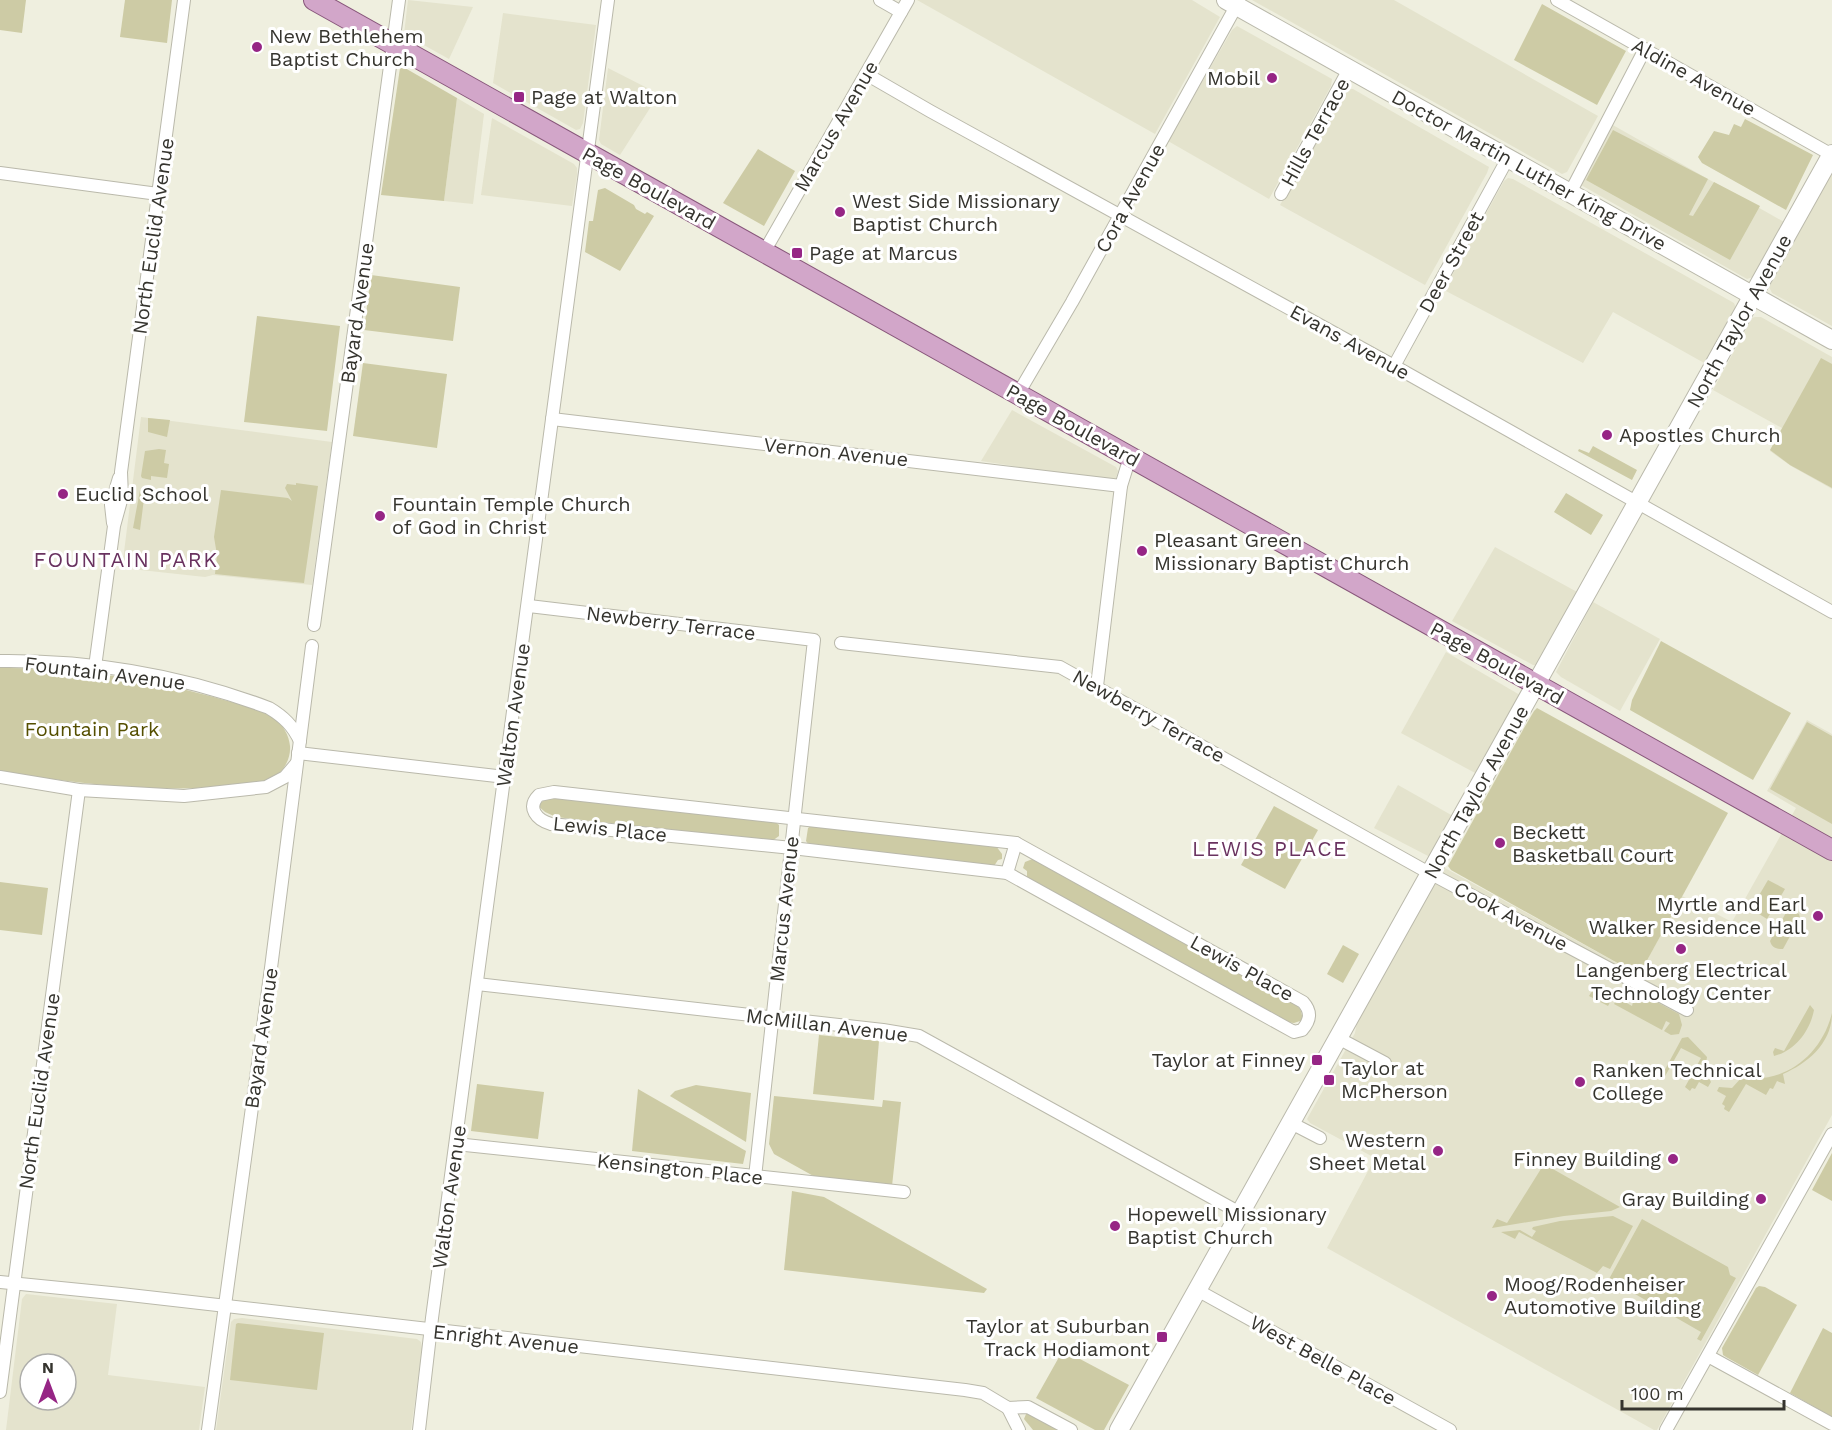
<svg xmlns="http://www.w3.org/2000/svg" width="1832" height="1430" font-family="'Work Sans',sans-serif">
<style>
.built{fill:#e4e3cd;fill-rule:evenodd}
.green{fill:#cdcba5}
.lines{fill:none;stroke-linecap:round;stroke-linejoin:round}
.street-casing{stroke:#bab9ab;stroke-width:14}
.secondary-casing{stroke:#bab9ab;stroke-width:20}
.primary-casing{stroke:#88577b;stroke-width:22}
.street{stroke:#fff;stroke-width:12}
.secondary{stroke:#fff;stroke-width:18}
.primary{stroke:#d2a6c9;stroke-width:20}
.poi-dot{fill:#962585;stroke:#fff;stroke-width:2}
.labels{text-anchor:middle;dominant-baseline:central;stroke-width:6;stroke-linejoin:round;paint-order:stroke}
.poi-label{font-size:20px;fill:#35342e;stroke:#fff;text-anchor:start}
.street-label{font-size:20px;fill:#35342e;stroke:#fff}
.park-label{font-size:20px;fill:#554f00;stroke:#fff}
.neighbourhood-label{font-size:21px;letter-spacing:1.5px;fill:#69325f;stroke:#fff}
</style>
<rect width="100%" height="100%" fill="#efefdf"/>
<g class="built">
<polygon points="408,0 473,7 449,59 404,34"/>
<polygon points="917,0 1192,0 1220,17 1155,134"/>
<polygon points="1252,0 1394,0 1598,116 1567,172 1562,174"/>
<polygon points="503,13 596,25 583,123 580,129 576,130 493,83"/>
<polygon points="1237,26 1332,79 1331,86 1269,199 1168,141 1232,30"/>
<polygon points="608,68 659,94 620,155 601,144 599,140"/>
<polygon points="1346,89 1353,89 1489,167 1487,173 1425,285 1280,205 1343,92"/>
<polygon points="457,98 484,114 473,204 444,201"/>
<polygon points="492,118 574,164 577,168 577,175 572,206 481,195"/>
<polygon points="1611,124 1784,222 1753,277 1747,279 1581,185 1580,182"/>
<polygon points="1832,172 1832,326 1772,293 1769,287"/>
<polygon points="1508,178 1513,179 1734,303 1736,308 1706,364 1613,312 1583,363 1444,290 1504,181"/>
<polygon points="1755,317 1761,317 1832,357 1832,489 1791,466 1770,451 1782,428 1713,390 1752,318"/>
<polygon points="1012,410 1116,467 1118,471 1116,478 1110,481 981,461"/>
<polygon points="141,417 332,442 312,585 213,575 205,577 122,568"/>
<polygon points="1495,547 1579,593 1537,665 1533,665 1452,621"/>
<polygon points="1593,602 1660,639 1620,711 1561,677 1556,672"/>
<polygon points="1446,652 1520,695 1477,774 1401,733"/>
<polygon points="1807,720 1832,734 1832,1115 1657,1430 1654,1430 1327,1248 1375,1158 1310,1123 1307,1119 1355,1033 1362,995 1436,863 1639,975 1682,896 1732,922 1796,808 1767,791"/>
<polygon points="1398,785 1453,816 1430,857 1374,828"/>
<path d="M 26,1294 L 117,1304 L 108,1375 L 205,1387 L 199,1430 L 6,1430 L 22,1299 ZM 30,1364 L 66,1364 L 66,1400 L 30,1400 Z"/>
<polygon points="242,1318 417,1339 421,1342 422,1349 411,1430 216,1430 231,1322 234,1319"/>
</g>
<g class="green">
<polygon points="0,0 26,0 22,33 0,30"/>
<polygon points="125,0 172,0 167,43 120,37"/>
<polygon points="1542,4 1626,51 1597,105 1514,60"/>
<polygon points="400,68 405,68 457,98 444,201 381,195"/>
<polygon points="1745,119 1813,155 1786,210 1702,163 1698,157 1714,131 1729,135 1734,124 1741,127"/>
<polygon points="1613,130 1708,179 1689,215 1693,216 1714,182 1760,206 1730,260 1586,180"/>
<polygon points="758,149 795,171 764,226 723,203"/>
<polygon points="605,188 634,205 636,209 645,214 647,212 654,216 620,271 585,252 589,221 593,221 598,190"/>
<polygon points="371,275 460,287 453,341 364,330"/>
<polygon points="257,316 340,326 327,431 244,422"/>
<polygon points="1821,358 1832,364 1832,488 1790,465 1770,450"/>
<polygon points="363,363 447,374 437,448 353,436"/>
<polygon points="148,418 170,420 167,437 148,432"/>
<polygon points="1593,446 1637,470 1632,480 1578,451 1579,449 1589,453"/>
<polygon points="159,449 166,450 164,463 169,464 167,478 151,476 151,480 142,478 141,476 145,451"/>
<polygon points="296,483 318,486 304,583 215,574 217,555 214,537 221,490 288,498 292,501 285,488 287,484 296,485"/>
<polygon points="140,490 145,491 140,530 133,528"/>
<polygon points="1566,493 1603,515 1591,535 1554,512"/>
<polygon points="1661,641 1791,713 1753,780 1630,710 1632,700"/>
<path d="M 0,668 C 75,667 152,679 224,700 C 240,704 260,709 275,719 C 283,725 289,735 290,746 C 291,759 283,774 270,779 C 254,785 234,785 217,787 C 144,792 71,783 0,771 Z"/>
<polygon points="1537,708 1728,813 1639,975 1451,870 1448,866 1524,728 1534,711"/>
<polygon points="1807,722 1832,736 1832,824 1770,789"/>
<polygon points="549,797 774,821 779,825 779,836 772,841 556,817 545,812 537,805"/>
<polygon points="1274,806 1318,830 1285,889 1241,865"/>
<polygon points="811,826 996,846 1002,854 1002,859 998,860 994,866 809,845 806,841 808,828"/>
<polygon points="1035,858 1297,1005 1301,1011 1303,1020 1294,1023 1286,1022 1027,877 1027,871 1023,868 1025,862"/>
<polygon points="1768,880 1785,889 1767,919 1751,909"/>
<polygon points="0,882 48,888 42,935 0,930"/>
<path d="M 1792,910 L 1799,914 L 1800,918 L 1783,949 C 1776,949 1772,948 1770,941 L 1787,911 Z"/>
<polygon points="1343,945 1359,954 1343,983 1327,974"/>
<polygon points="1596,985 1614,995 1608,1006 1589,996"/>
<polygon points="1640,993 1679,1014 1682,1025 1679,1034 1671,1035 1664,1031 1670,1023 1666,1021 1662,1030 1614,1004 1618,998 1632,1006 1633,1002 1621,995 1636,1003"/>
<path d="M 1810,1005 L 1814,1010 C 1810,1031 1795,1051 1774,1056 L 1773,1052 L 1775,1048 L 1784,1051 Z"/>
<path d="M 1832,1013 C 1832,1043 1808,1063 1783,1074 L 1785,1084 L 1777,1081 L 1773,1089 L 1770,1088 L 1766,1095 L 1746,1084 L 1729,1112 L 1724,1109 L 1725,1106 L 1722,1104 L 1726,1096 L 1717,1091 L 1719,1087 L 1732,1088 L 1742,1077 C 1785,1085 1822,1054 1832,1013 Z"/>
<polygon points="819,1035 879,1041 874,1100 813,1094"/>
<polygon points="1688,1037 1707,1057 1705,1070 1711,1082 1708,1087 1699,1082 1695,1089 1692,1088 1690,1091 1685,1087 1701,1058 1681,1048 1664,1078 1661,1077 1682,1038"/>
<polygon points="477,1084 544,1092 538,1139 471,1131"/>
<polygon points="696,1085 751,1093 746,1142 670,1096 675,1091"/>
<polygon points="638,1089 746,1151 743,1164 632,1151"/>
<polygon points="774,1096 882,1107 883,1100 901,1102 892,1186 817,1178 774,1154 769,1144"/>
<polygon points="1832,1153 1832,1201 1812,1190"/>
<polygon points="1544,1164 1620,1207 1611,1211 1564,1216 1492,1228 1497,1219 1507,1223"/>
<polygon points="792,1191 824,1197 987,1289 984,1293 784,1270"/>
<polygon points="1613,1216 1633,1226 1610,1269 1603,1266 1597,1273 1519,1232 1515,1239 1501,1232 1520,1230 1532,1237 1536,1231 1532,1229 1533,1227 1560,1221"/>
<polygon points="1642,1219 1728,1267 1730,1275 1736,1278 1701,1341 1697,1339 1701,1332 1609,1279"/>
<polygon points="1759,1286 1765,1287 1797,1305 1758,1375 1726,1357 1723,1355 1722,1348 1756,1288"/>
<polygon points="238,1323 324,1333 317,1390 230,1380 236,1324"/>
<polygon points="1823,1328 1832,1333 1832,1417 1790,1393"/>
<polygon points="1063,1350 1129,1385 1104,1430 1095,1430 1036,1398"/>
<polygon points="1026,1414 1029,1414 1059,1430 1033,1430 1024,1419"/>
</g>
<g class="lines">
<g class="street-casing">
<g id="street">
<polyline points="880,0 901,12"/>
<polyline points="1557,0 1832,155"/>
<polyline points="866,74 930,111 1394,366 1832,612"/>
<polyline points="0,173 158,194"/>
<polyline points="1570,193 1645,49"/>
<polyline points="1281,194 1349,69"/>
<polyline points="764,252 908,0"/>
<polyline points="1394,366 1508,158"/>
<polyline points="1018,394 1072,302 1239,1"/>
<polyline points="552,419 1121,486"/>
<polyline points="113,523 111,505 119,478"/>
<polyline points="529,606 814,640 755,1177"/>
<polyline points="314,625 399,0"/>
<polyline points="841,643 1060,667 1422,869 1687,1010"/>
<path d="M 0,661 C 91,660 184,676 269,708 C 284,717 293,726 300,741"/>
<polyline points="95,667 114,526 122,497 121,472 184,0"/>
<polyline points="1097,686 1121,486 1130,457"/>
<polyline points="298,753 505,777"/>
<polyline points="0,777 79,790 184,796 266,787 285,777 296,764"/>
<path d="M 554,792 L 1016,843 L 1303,1002 C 1312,1012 1310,1021 1302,1030 L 1294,1032 L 1007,873 L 792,848 L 551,824 C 537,820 526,808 539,795 Z"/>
<polyline points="1007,873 1016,843"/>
<polyline points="477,984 883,1030 919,1036 1240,1213"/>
<polyline points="1338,1038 1385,1063"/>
<polyline points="1291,1123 1320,1138"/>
<polyline points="456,1144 904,1192"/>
<polyline points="0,1282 121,1294 965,1390 983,1393 1008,1408 1028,1407 1071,1430"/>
<polyline points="1197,1290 1450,1430"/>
<polyline points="1708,1356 1832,1424"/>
<polyline points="0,1392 79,790"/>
<polyline points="1008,1408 1019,1430"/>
<polyline points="208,1430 271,968 312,646"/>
<polyline points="419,1430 432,1318 608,0"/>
<polyline points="1666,1430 1832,1134"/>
</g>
</g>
<g class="secondary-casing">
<g id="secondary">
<polyline points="1226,0 1832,340"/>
<polyline points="1119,1430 1832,154"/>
</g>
</g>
<g class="primary-casing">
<polyline id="primary" points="314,0 1832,850"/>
</g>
<use href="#street" class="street"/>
<use href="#secondary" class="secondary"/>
<use href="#primary" class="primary"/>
</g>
<g class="poi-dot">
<circle cx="257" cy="47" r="6"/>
<circle cx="1272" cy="78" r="6"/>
<rect x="513" y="91" width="12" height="12" rx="3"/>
<circle cx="840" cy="212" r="6"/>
<rect x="791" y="247" width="12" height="12" rx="3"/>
<circle cx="1607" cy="435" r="6"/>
<circle cx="63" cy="494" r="6"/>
<circle cx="380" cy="516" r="6"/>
<circle cx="1142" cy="551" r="6"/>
<circle cx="1500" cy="843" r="6"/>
<circle cx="1818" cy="916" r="6"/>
<circle cx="1681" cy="949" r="6"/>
<rect x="1311" y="1054" width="12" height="12" rx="3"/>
<rect x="1323" y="1074" width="12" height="12" rx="3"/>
<circle cx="1580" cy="1082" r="6"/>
<circle cx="1438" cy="1151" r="6"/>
<circle cx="1673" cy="1159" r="6"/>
<circle cx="1761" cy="1199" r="6"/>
<circle cx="1115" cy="1226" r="6"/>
<circle cx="1492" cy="1296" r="6"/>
<rect x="1156" y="1331" width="12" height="12" rx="3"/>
</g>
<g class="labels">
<g class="poi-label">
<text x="269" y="36">New Bethlehem<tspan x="269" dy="23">Baptist Church</tspan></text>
<text x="1260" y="78" text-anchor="end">Mobil</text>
<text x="531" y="97">Page at Walton</text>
<text x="852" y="201">West Side Missionary<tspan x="852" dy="23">Baptist Church</tspan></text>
<text x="809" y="253">Page at Marcus</text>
<text x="1619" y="435">Apostles Church</text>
<text x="75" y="494">Euclid School</text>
<text x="392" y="504">Fountain Temple Church<tspan x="392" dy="23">of God in Christ</tspan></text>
<text x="1154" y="540">Pleasant Green<tspan x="1154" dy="23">Missionary Baptist Church</tspan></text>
<text x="1512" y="832">Beckett<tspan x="1512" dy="23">Basketball Court</tspan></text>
<text x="1806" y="904" text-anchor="end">Myrtle and Earl<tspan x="1806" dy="23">Walker Residence Hall</tspan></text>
<text x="1681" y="970" text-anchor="middle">Langenberg Electrical<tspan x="1681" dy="23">Technology Center</tspan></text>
<text x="1305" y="1060" text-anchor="end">Taylor at Finney</text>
<text x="1341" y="1068">Taylor at<tspan x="1341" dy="23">McPherson</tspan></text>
<text x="1592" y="1070">Ranken Technical<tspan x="1592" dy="23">College</tspan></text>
<text x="1426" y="1140" text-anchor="end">Western<tspan x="1426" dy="23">Sheet Metal</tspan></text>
<text x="1661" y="1159" text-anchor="end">Finney Building</text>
<text x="1749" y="1199" text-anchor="end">Gray Building</text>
<text x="1127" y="1214">Hopewell Missionary<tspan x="1127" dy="23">Baptist Church</tspan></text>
<text x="1504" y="1284">Moog/Rodenheiser<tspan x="1504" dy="23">Automotive Building</tspan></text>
<text x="1150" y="1326" text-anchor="end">Taylor at Suburban<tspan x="1150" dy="23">Track Hodiamont</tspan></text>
</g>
<g class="street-label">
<text transform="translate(1694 77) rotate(29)">Aldine Avenue</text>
<text transform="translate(836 126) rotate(-60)">Marcus Avenue</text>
<text transform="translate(1315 132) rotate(-61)">Hills Terrace</text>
<text transform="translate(1529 170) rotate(29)">Doctor Martin Luther King Drive</text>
<text transform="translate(649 188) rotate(29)">Page Boulevard</text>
<text transform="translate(1130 198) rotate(-61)">Cora Avenue</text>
<text transform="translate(153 236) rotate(-82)">North Euclid Avenue</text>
<text transform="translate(1451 262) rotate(-61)">Deer Street</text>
<text transform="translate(357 313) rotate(-82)">Bayard Avenue</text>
<text transform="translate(1739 321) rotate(-61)">North Taylor Avenue</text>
<text transform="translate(1350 342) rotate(29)">Evans Avenue</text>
<text transform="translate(1073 425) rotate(29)">Page Boulevard</text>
<text transform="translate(836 452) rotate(6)">Vernon Avenue</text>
<text transform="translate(671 623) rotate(7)">Newberry Terrace</text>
<text transform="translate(1497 663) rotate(29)">Page Boulevard</text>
<text transform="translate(105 673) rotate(7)">Fountain Avenue</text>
<text transform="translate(513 715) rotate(-82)">Walton Avenue</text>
<text transform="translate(1149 716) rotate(29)">Newberry Terrace</text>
<text transform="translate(1476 792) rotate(-61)">North Taylor Avenue</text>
<text transform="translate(610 829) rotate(6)">Lewis Place</text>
<text transform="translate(784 909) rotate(-84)">Marcus Avenue</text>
<text transform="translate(1511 916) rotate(28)">Cook Avenue</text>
<text transform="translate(1242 968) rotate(29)">Lewis Place</text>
<text transform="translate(827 1025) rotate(7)">McMillan Avenue</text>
<text transform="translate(261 1038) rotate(-82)">Bayard Avenue</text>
<text transform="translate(39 1091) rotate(-82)">North Euclid Avenue</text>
<text transform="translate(680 1169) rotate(6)">Kensington Place</text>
<text transform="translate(449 1197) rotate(-82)">Walton Avenue</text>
<text transform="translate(506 1339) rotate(6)">Enright Avenue</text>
<text transform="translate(1323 1360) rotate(29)">West Belle Place</text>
</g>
<g class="park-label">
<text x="92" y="729">Fountain Park</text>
</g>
<g class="neighbourhood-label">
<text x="126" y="559">FOUNTAIN PARK</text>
<text x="1270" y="848">LEWIS PLACE</text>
</g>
</g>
<g transform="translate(48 1382)"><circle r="28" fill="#ffffff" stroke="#aeaeab" stroke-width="1.5"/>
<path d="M0-4.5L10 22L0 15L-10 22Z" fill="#962585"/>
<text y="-9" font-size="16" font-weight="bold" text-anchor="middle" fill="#35342e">N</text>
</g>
<path d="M1622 1400v9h162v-9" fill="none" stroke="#35342e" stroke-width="3"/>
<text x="1631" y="1400" font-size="18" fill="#35342e" stroke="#ffffff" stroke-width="4.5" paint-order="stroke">100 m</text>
</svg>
